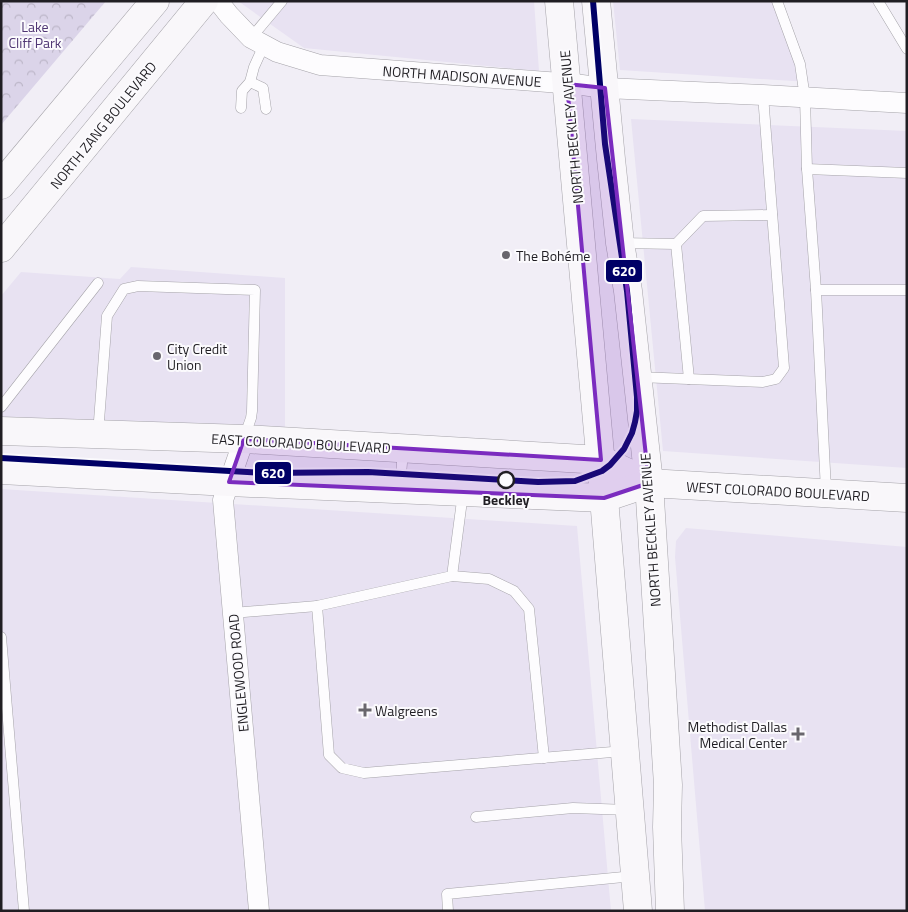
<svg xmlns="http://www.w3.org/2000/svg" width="908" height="912" font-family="'Titillium Web',sans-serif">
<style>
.built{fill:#e8e2f2}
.park{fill:url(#park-crowns)}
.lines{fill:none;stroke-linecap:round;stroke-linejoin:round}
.lane-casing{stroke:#a5a3a9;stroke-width:11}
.street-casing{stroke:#a5a3a9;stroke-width:21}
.secondary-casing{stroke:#a5a3a9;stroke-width:29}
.lane{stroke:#fdfcfe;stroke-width:10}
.street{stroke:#fdfcfe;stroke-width:20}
.secondary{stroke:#f9f7fa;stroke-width:28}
.tram-1-casing{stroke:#fbfafd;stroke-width:10}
.tram-1{stroke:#006;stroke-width:6}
.marked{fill:#7b2cbf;fill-opacity:0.2;stroke:#7b2cbf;stroke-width:4;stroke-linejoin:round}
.poi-dot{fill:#69676d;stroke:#fbfafd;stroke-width:2}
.stop-dot{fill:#fbfafd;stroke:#201e23;stroke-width:2.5}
.labels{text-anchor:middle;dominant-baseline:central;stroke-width:4;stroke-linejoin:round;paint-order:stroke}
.park-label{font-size:14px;fill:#503774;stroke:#fbfafd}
.street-label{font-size:14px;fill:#201e23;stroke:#fbfafd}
.poi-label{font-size:14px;fill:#201e23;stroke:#fbfafd;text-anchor:start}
.stop-label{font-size:14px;font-weight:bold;fill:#201e23;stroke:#fbfafd}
.line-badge{stroke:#fbfafd;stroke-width:2}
.badge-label{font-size:14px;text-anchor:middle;font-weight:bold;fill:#fff}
</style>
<defs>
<pattern id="park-crowns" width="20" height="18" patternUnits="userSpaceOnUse" patternTransform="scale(1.25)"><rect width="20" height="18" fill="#dbd4e9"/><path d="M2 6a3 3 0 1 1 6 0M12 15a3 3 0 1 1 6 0" fill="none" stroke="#bcb6c8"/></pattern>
</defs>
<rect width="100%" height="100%" fill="#f1eef6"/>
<g class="built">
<polygon points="238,1 534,1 539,71 304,48"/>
<polygon points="613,1 773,1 809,82 620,70"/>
<polygon points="631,119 907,131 907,468 663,451"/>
<polygon points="131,267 285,278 285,433 1,417 1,296 21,272 120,279"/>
<polygon points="1,489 577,526 611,911 1,911"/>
<polygon points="686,528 907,547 907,911 705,911 675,557 676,541"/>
</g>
<polygon class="park" points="1,1 106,1 1,125"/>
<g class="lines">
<g class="lane-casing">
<g id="lane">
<polyline points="777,1 800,64 805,98 807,169 816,290 907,290"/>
<polyline points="878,1 907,49"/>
<polyline points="251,38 282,1"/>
<polyline points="250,82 263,88 266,109"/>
<polyline points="241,108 242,91 250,82 254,67 264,45"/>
<polyline points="807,169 907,173"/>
<polyline points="621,243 676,244 703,216 772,215"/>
<polyline points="676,244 689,379"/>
<polyline points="816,290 826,491"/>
<polyline points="638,377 763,382 776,379 784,368 763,95"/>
<polyline points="1,407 98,283"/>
<polyline points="98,434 107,316 124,289 138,286 255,290 252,411 251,418 244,438"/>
<polyline points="400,488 403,450"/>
<polyline points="452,576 489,579 514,591 529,609 544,758"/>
<polyline points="317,606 452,576 463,493"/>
<polyline points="233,613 317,606 329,755 342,768 364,773 624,751"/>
<polyline points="1,637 24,911"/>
<polyline points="476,817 573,808 629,810"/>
<polyline points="448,911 447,894 634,876"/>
</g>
</g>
<g class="street-casing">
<g id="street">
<polyline points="218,1 229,15 251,38 277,52 320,65 574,84 605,88 763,95 907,103"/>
<polyline points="244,439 223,500 259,911"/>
</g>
</g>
<g class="secondary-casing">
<g id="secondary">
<polyline points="559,1 604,498 638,911"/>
<polyline points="596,1 611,159 620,243 628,291 649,483 668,785 667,827 670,911"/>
<polyline points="1,185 155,1"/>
<polyline points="1,248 204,1"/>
<polyline points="1,431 244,439 601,460 649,483"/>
<polyline points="1,470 229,482 604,498 649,483 907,498"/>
</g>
</g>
<use href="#lane" class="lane"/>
<use href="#street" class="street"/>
<use href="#secondary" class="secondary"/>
<g class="tram-1-casing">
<polyline id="tram-1" points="1,458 266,473 368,472 538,482 575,481 602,471 610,465 624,449 632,433 635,422 637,411 637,397 627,291 605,144 593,1"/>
</g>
<use href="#tram-1" class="tram-1"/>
</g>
<path class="marked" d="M 567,84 L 605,88 L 649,483 L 604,498 L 229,482 L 244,439 L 601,460 Z"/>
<g class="poi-dot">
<circle cx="506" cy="255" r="5"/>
<circle cx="157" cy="356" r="5"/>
<path d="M362.5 702.5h5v5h5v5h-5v5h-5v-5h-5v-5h5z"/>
<path d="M795.5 726.5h5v5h5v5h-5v5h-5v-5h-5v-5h5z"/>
</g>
<circle class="stop-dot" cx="506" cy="480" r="8"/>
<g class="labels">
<g class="park-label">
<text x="35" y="26">Lake<tspan x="35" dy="16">Cliff Park</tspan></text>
</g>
<g class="street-label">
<text transform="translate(462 76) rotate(4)">NORTH MADISON AVENUE</text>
<text transform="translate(103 125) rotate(-51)">NORTH ZANG BOULEVARD</text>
<text transform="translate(571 127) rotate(-95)">NORTH BECKLEY AVENUE</text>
<text transform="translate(301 443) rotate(3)">EAST COLORADO BOULEVARD</text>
<text transform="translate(778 491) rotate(3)">WEST COLORADO BOULEVARD</text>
<text transform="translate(650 530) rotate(-94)">NORTH BECKLEY AVENUE</text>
<text transform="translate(238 673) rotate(-95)">ENGLEWOOD ROAD</text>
</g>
<g class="poi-label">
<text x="516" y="255">The Bohéme</text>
<text x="167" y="348">City Credit<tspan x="167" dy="16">Union</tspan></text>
<text x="375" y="710">Walgreens</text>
<text x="787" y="726" text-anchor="end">Methodist Dallas<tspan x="787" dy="16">Medical Center</tspan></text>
</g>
<g class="stop-label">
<text x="506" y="499">Beckley</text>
</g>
</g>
<g class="line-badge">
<rect x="605" y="259" width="38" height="24" rx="5" fill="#006"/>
<rect x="254" y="461" width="38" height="24" rx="5" fill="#006"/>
</g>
<g class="badge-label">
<text x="624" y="276">620</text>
<text x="273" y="478">620</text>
</g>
<rect width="908" height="912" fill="none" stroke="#201e23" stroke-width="5"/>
</svg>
